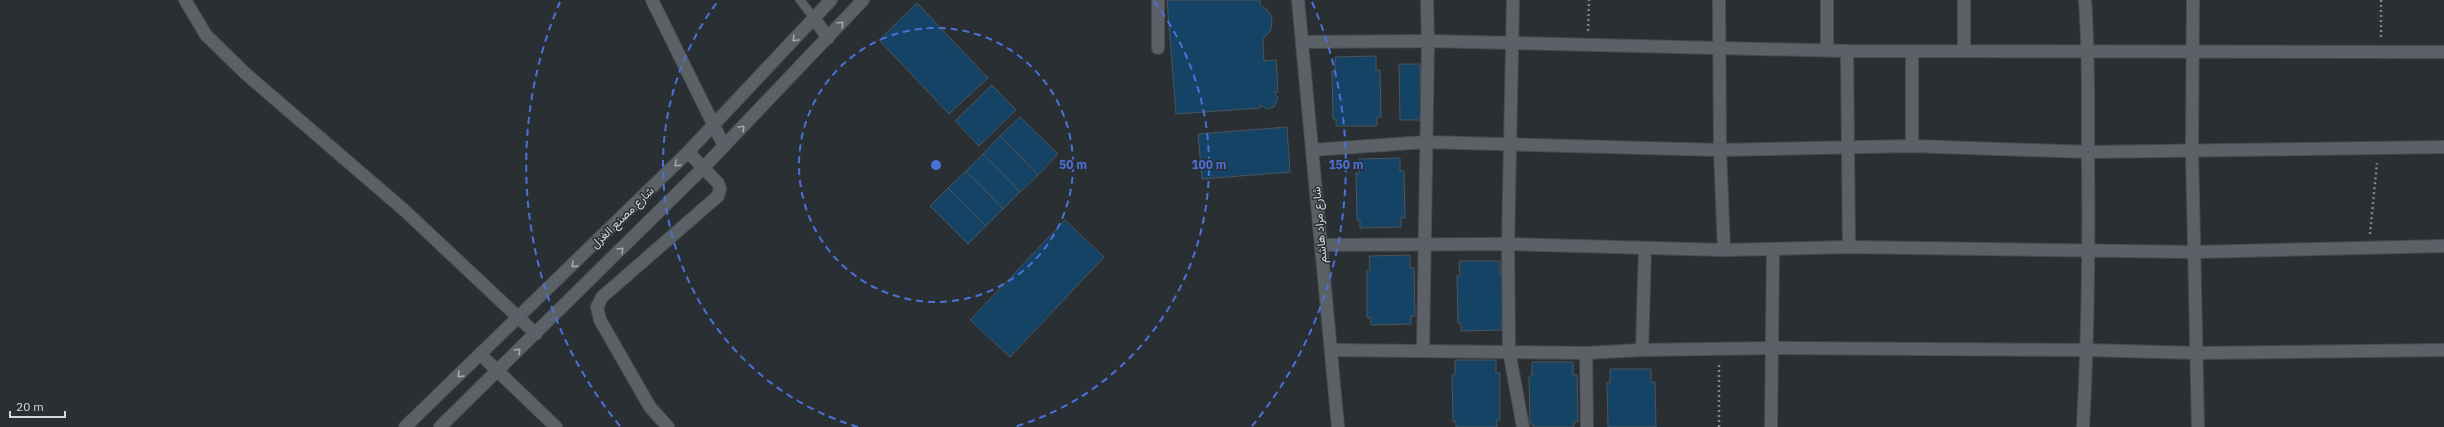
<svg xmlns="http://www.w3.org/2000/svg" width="2444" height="427" font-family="'IBM Plex Sans',Vazirmatn,sans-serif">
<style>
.building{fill:#144366;stroke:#4f5459}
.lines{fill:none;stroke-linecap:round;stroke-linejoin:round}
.lane-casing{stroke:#494d51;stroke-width:10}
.street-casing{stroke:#494d51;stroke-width:14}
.secondary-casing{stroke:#494d51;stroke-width:14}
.path{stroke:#808488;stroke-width:2.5;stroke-dasharray:2 3;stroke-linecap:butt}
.lane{stroke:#5b6166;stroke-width:8}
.street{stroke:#5b6166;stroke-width:12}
.secondary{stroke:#5b6166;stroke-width:12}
.oneway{stroke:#a5a9ad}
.ring{fill:none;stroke:#4b71d9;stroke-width:2;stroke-dasharray:7 5}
.labels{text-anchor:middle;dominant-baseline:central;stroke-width:3;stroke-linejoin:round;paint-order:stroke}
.street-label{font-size:12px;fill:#d6d9dc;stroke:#2a2f33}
.centre{fill:#4b71d9;stroke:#2a2f33;stroke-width:2}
.ring-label{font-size:12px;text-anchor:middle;font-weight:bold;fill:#4b71d9;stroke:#2a2f33;stroke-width:3;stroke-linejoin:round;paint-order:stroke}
</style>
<rect width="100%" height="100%" fill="#2a2f33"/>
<g class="building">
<polygon points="1167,0 1260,0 1260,4 1269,12 1272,18 1271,30 1263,39 1264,61 1276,60 1278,92 1274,92 1278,98 1274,107 1268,109 1260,105 1260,108 1176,114"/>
<polygon points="917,3 988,78 949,114 879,40"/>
<polygon points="1376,56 1376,70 1380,70 1381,117 1377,117 1377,126 1336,126 1336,119 1333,119 1332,71 1335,71 1335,57"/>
<polygon points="1399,64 1420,64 1421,120 1400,120"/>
<polygon points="992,85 1016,110 979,146 955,121"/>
<polygon points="1020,117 1058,154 1038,175 1000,136"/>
<polygon points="1287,127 1290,172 1202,179 1198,134"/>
<polygon points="1000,136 1038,175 1020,192 983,154"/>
<polygon points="983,154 1020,192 1003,209 966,171"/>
<polygon points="1400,158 1400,171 1404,171 1405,218 1401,218 1401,227 1360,228 1360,221 1357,220 1356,173 1359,173 1359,159"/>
<polygon points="966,171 1003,209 986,226 948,188"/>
<polygon points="948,188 986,226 968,244 930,206"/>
<polygon points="1065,220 1104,257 1010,357 970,320"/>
<polygon points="1410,255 1410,268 1414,268 1415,316 1411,316 1411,324 1371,325 1371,318 1367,318 1367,270 1370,270 1369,256"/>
<polygon points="1459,261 1500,261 1500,274 1504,274 1505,321 1501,321 1502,330 1461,331 1461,323 1458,323 1457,276 1460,276"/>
<polygon points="1455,360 1496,360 1496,373 1500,373 1500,420 1497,420 1497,427 1456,427 1456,422 1453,422 1452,375 1455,375"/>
<polygon points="1532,362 1573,362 1573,375 1577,375 1578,422 1574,422 1574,427 1533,427 1533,424 1530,424 1529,376 1532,376"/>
<polygon points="1610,369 1651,369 1651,382 1655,382 1656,427 1608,427 1607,383 1610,383"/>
</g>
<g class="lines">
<g class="lane-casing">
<polyline id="lane" points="800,0 814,18"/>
</g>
<g class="street-casing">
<g id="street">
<polyline points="185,0 206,35 246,74 404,210 536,334"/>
<polyline points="652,0 724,146"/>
<polyline points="1513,0 1508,244 1509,351 1523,427"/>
<polyline points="1719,0 1720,150 1724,250"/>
<polyline points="2193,0 2192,151 2198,427"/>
<polyline points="1302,42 1428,41 1847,51 2444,52"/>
<polyline points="1158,48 1158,0"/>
<polyline points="1827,50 1827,0"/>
<polyline points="1847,51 1849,247"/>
<polyline points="1912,51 1912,146"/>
<polyline points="1964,51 1964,0"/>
<polyline points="1312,150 1426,142 1720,150 1912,146 2088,152 2444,147"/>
<polyline points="1321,245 1508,244 1724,250 1849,247 2196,252 2444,246"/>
<polyline points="1331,350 1586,353 1642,350 1773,348 2087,350 2197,353 2444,350"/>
<polyline points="1423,350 1428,41 1427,0"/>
<polyline points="1642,350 1645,249"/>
<polyline points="1586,353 1587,427"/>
<polyline points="481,355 556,427"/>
<polyline points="668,427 650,407 600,320 597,307 602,297 718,196 720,189 718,183 688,152"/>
<polyline points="1771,427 1773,250"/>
<path d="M 2083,427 C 2088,337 2089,247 2088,157 C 2088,105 2089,53 2085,0"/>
</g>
</g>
<g class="secondary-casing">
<g id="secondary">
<polyline points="1298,0 1338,427"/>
<polyline points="814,18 828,38"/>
<polyline points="405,427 688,152 831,0"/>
<polyline points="440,427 704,167 863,0"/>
</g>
</g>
<g class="path">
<polyline points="2381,0 2381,37"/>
<polyline points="1588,31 1589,0"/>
<polyline points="2370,234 2377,163"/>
<polyline points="1719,427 1719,364"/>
</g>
<use href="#lane" class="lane"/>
<use href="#street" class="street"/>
<use href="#secondary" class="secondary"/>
</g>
<defs><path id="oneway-chevron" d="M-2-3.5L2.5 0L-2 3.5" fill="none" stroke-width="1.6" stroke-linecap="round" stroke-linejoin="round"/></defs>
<g class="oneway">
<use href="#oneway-chevron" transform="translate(841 24) rotate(-47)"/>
<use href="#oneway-chevron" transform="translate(795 39) rotate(133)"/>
<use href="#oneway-chevron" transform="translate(742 128) rotate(-46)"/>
<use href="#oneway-chevron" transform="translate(677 164) rotate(136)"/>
<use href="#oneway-chevron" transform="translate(621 250) rotate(-45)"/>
<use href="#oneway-chevron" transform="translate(574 265) rotate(136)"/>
<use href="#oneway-chevron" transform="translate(518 351) rotate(-45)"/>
<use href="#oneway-chevron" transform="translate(460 375) rotate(136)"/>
</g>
<g class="ring">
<circle cx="936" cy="165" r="137"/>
<path d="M858 427A273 273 0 0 1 718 1M1154 1A273 273 0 0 1 1014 427"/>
<path d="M620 426A410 410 0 0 1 560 2M1312 2A410 410 0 0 1 1252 426"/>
</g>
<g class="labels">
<g class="street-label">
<text transform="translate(622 217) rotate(-44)">شارع مصنع الغزل</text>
<text transform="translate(1319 225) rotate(-95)">شارع مراد هاشم</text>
</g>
</g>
<circle cx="936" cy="165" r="6" class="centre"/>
<g class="ring-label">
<text x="1073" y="169">50 m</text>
<text x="1209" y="169">100 m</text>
<text x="1346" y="169">150 m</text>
</g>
<path d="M10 411v6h55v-6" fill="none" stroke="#d6d9dc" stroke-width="2"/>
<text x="16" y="411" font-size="12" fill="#d6d9dc" stroke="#2a2f33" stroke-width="3" paint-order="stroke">20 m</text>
</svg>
